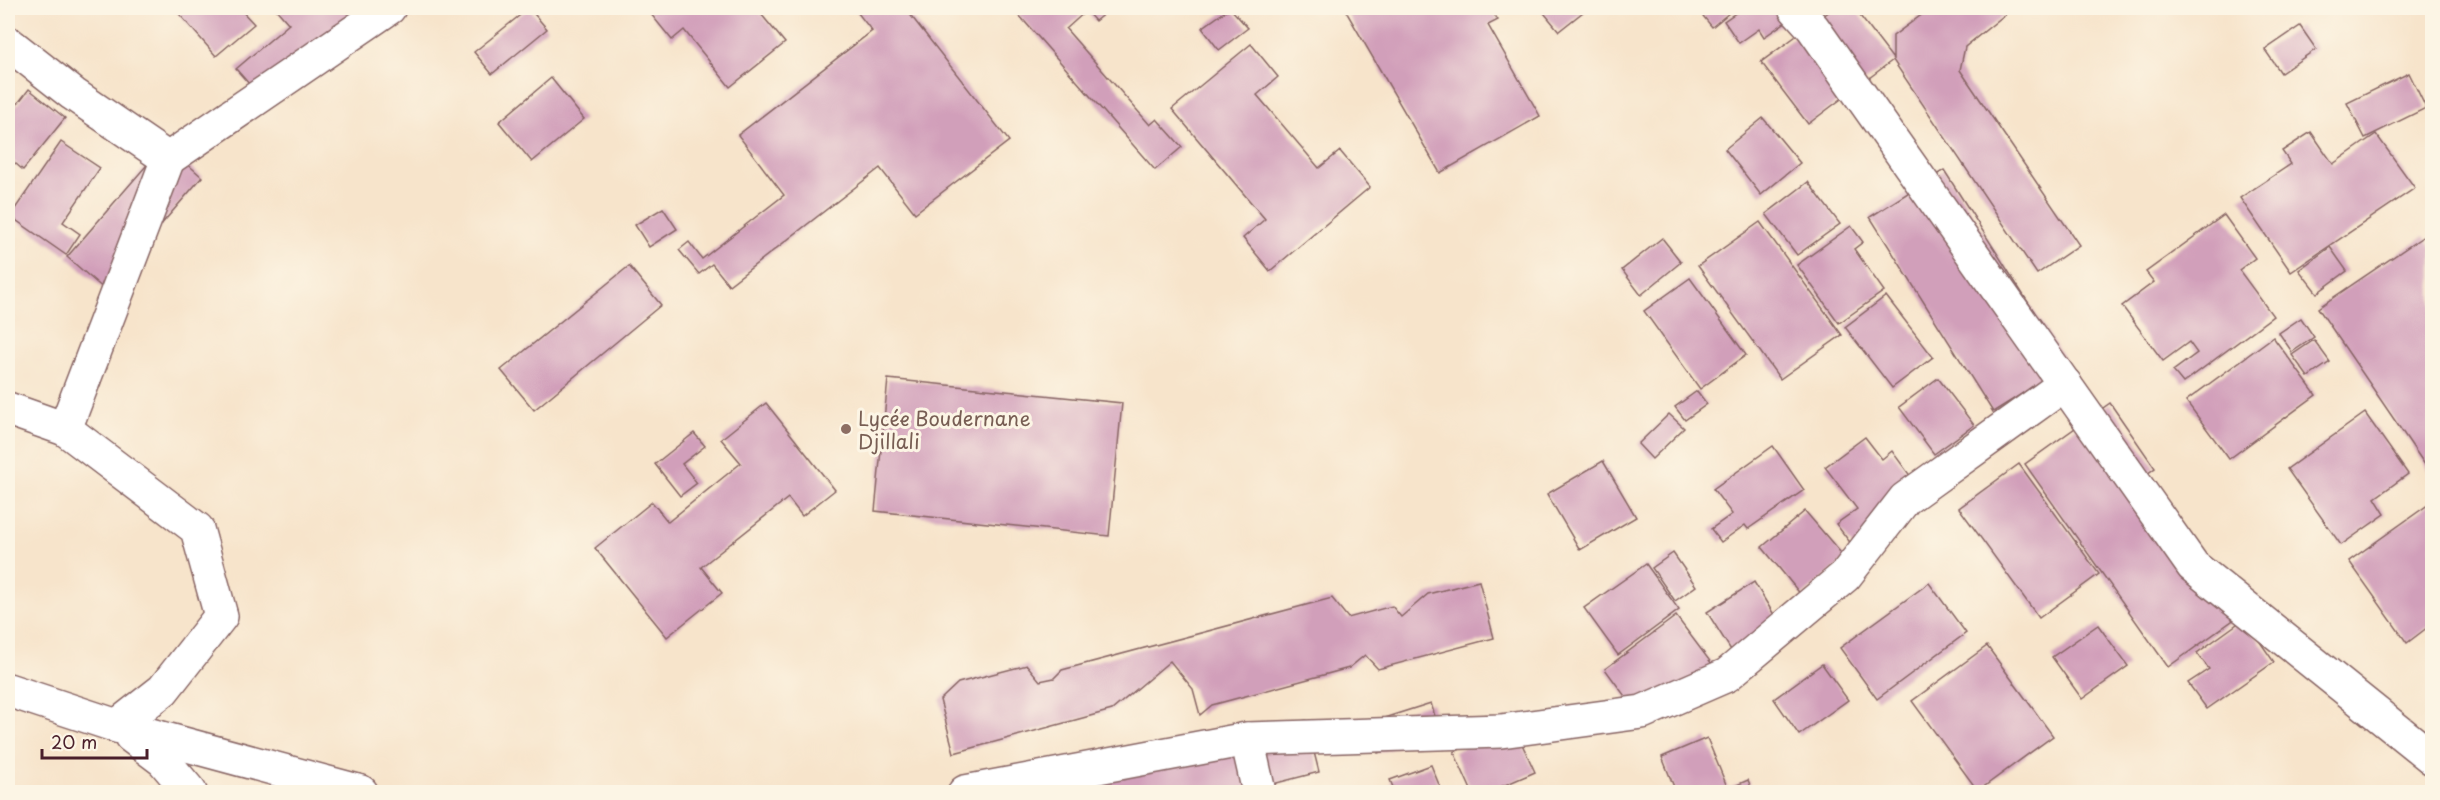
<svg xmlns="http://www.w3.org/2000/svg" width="2440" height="800" font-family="'Playpen Sans',sans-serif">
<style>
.building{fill:#d19fba}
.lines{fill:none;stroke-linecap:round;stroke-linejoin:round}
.street-casing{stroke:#876463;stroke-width:36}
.street{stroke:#fff;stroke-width:33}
.education-dot{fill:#8d6e63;stroke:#fcf5e5;stroke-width:2}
.labels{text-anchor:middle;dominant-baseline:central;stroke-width:6;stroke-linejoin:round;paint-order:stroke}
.education-label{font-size:20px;fill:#785e54;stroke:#fcf5e5;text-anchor:start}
</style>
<rect width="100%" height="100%" fill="#fcf5e5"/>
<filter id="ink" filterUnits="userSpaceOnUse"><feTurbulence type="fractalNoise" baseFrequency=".0167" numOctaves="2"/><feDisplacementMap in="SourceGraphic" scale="12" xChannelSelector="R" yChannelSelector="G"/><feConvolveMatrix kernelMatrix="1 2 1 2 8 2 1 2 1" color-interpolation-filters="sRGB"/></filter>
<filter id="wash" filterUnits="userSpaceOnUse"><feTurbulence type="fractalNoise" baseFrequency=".008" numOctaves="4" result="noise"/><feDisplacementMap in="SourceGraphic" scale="24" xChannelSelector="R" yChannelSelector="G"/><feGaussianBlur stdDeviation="1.35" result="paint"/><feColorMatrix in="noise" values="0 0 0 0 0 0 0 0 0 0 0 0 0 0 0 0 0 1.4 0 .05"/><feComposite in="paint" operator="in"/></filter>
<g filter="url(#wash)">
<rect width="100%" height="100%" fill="#f7e4cb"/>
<g id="blocks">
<g class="building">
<polygon points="174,8 239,8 254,24 216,56"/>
<polygon points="275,8 377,8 265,102 236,69 289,24"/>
<polygon points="529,8 547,29 492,74 474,52"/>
<polygon points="646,8 756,8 785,43 730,87 684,30 672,40"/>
<polygon points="854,8 905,8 1009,141 915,213 880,168 729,285 712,264 699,274 679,250 689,242 702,259 784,195 738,135 872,31"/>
<polygon points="1025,8 1111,8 1095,21 1086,11 1066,29 1150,125 1157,119 1182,147 1155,170 1018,14"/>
<polygon points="1230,8 1248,28 1219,50 1202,28"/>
<polygon points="1344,8 1490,8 1498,20 1488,25 1540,116 1440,173"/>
<polygon points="1540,8 1588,8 1559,31"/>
<polygon points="1703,8 1735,8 1712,27 1699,11"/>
<polygon points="1743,8 1806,8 1764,37 1759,29 1739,43 1724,21"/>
<polygon points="1834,8 1854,8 1893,59 1893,36 1931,8 2013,8 1965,47 1960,70 2079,245 2037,274 1893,60 1808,124 1761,62"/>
<polygon points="2300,26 2316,49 2281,73 2265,50"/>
<polygon points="1251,44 1278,77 1257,95 1319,168 1340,151 1370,187 1270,271 1243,238 1265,219 1172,109"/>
<polygon points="2409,73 2426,108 2365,138 2347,103"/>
<polygon points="551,78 584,119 532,162 499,122"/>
<polygon points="29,89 65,118 23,170 8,157 8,116"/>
<polygon points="1763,118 1800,163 1761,195 1725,149"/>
<polygon points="2311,132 2333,164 2376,134 2415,188 2291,272 2240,198 2291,164 2282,151"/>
<polygon points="61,142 100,168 63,222 80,234 66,255 10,216"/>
<polygon points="165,144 202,177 105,290 67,257"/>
<polygon points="1944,170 2068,365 1993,412 1870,217"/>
<polygon points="1808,182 1840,224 1797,255 1766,214"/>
<polygon points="663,208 677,229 649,247 635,225"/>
<polygon points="2224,215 2255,258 2239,270 2273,316 2183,383 2173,371 2197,353 2189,342 2163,361 2122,306 2154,282 2146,272"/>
<polygon points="1760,222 1842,335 1780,379 1698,266"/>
<polygon points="1851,226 1863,242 1854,249 1884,291 1839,323 1797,265"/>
<polygon points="2424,236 2432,249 2432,475 2318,308"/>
<polygon points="1662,238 1681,262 1641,295 1622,270"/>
<polygon points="2330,247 2347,271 2317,293 2299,270"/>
<polygon points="629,266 661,305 534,410 501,370"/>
<polygon points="1690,278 1746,355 1700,389 1644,311"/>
<polygon points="1886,296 1933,357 1892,388 1845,327"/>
<polygon points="2301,318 2314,337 2292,352 2279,333"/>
<polygon points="2273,337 2316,395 2229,459 2186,401"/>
<polygon points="2314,340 2330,362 2308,377 2292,355"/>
<polygon points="1938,378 1974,425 1934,454 1899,407"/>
<polygon points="888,379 1122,403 1109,536 875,511"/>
<polygon points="1697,391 1707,404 1685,420 1675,407"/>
<polygon points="766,403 835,490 802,516 788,498 701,567 722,593 667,637 595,548 652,502 668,522 741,463 721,439"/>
<polygon points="2110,403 2155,468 2139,480 2236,618 2168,667 2025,464"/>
<polygon points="2365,413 2408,474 2375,498 2385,514 2341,545 2287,469"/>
<polygon points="1669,414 1684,428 1652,459 1638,444"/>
<polygon points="694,433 705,446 682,464 697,483 680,496 655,464"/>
<polygon points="1865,437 1882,459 1892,451 1925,496 1855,549 1836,524 1857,509 1825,467"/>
<polygon points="1773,446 1804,490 1748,529 1745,525 1721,542 1711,529 1732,514 1713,489"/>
<polygon points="1603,461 1636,517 1580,550 1547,494"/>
<polygon points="2019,464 2099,574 2039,618 1959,508"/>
<polygon points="2432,502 2432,624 2407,643 2349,561"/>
<polygon points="1805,511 1846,559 1802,596 1762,547"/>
<polygon points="1673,553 1696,586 1675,601 1652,568"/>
<polygon points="1646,564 1679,610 1618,655 1584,608"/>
<polygon points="1479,581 1494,638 1378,669 1365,655 1349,668 1212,705 1200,715 1193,689 1170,661 1112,710 954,753 940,700 958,683 1027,665 1040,681 1054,678 1062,670 1332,598 1348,618 1392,606 1401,617 1428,594"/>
<polygon points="1754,582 1787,636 1741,666 1707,612"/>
<polygon points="1929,583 1966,633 1877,699 1840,648"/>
<polygon points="1676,616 1715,668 1643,721 1605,669"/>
<polygon points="2244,619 2274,662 2207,709 2188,683 2209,669 2197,653"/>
<polygon points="2098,625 2128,666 2082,699 2052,657"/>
<polygon points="1987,646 2053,736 1978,791 1912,701"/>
<polygon points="1822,664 1848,700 1799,735 1774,699"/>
<polygon points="1431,703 1440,733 1378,753 1368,723"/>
<polygon points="1306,720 1319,772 1265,786 1266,792 1030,792"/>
<polygon points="1513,725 1535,772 1489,792 1472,792 1454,752"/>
<polygon points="1707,738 1728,789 1748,780 1753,792 1676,792 1662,757"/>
<polygon points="1431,765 1442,792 1395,792 1390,780"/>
</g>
</g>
</g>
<g filter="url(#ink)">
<use href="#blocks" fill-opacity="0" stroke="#876463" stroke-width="1.5"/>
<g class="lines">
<g class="street-casing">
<g id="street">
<polyline points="1795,8 1813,28 2193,566 2432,758"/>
<polyline points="8,43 73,94 168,159 389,8"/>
<polyline points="8,409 65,429 197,529 221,616 163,690 117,726 8,690"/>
<polyline points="65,429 168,159"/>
<polyline points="117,726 361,792"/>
<polyline points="131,736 163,760 190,792"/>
<polyline points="1247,739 1259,792"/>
<polyline points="965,792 1247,739 1501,731 1642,712 1727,675 1845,576 1905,499 2065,384"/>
</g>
</g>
<use href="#street" class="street"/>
</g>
</g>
<circle class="education-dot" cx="846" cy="429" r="6"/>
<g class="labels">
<g class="education-label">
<text x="858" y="418">Lycée Boudernane<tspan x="858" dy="23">Djillali</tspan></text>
</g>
</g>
<rect width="2440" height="800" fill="none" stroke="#fcf5e5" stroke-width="30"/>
<path d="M42 749v9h105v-9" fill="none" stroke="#4a1f2b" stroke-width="3"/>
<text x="51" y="749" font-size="18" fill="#4a1f2b" stroke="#fcf5e5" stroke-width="4.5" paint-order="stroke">20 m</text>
</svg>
